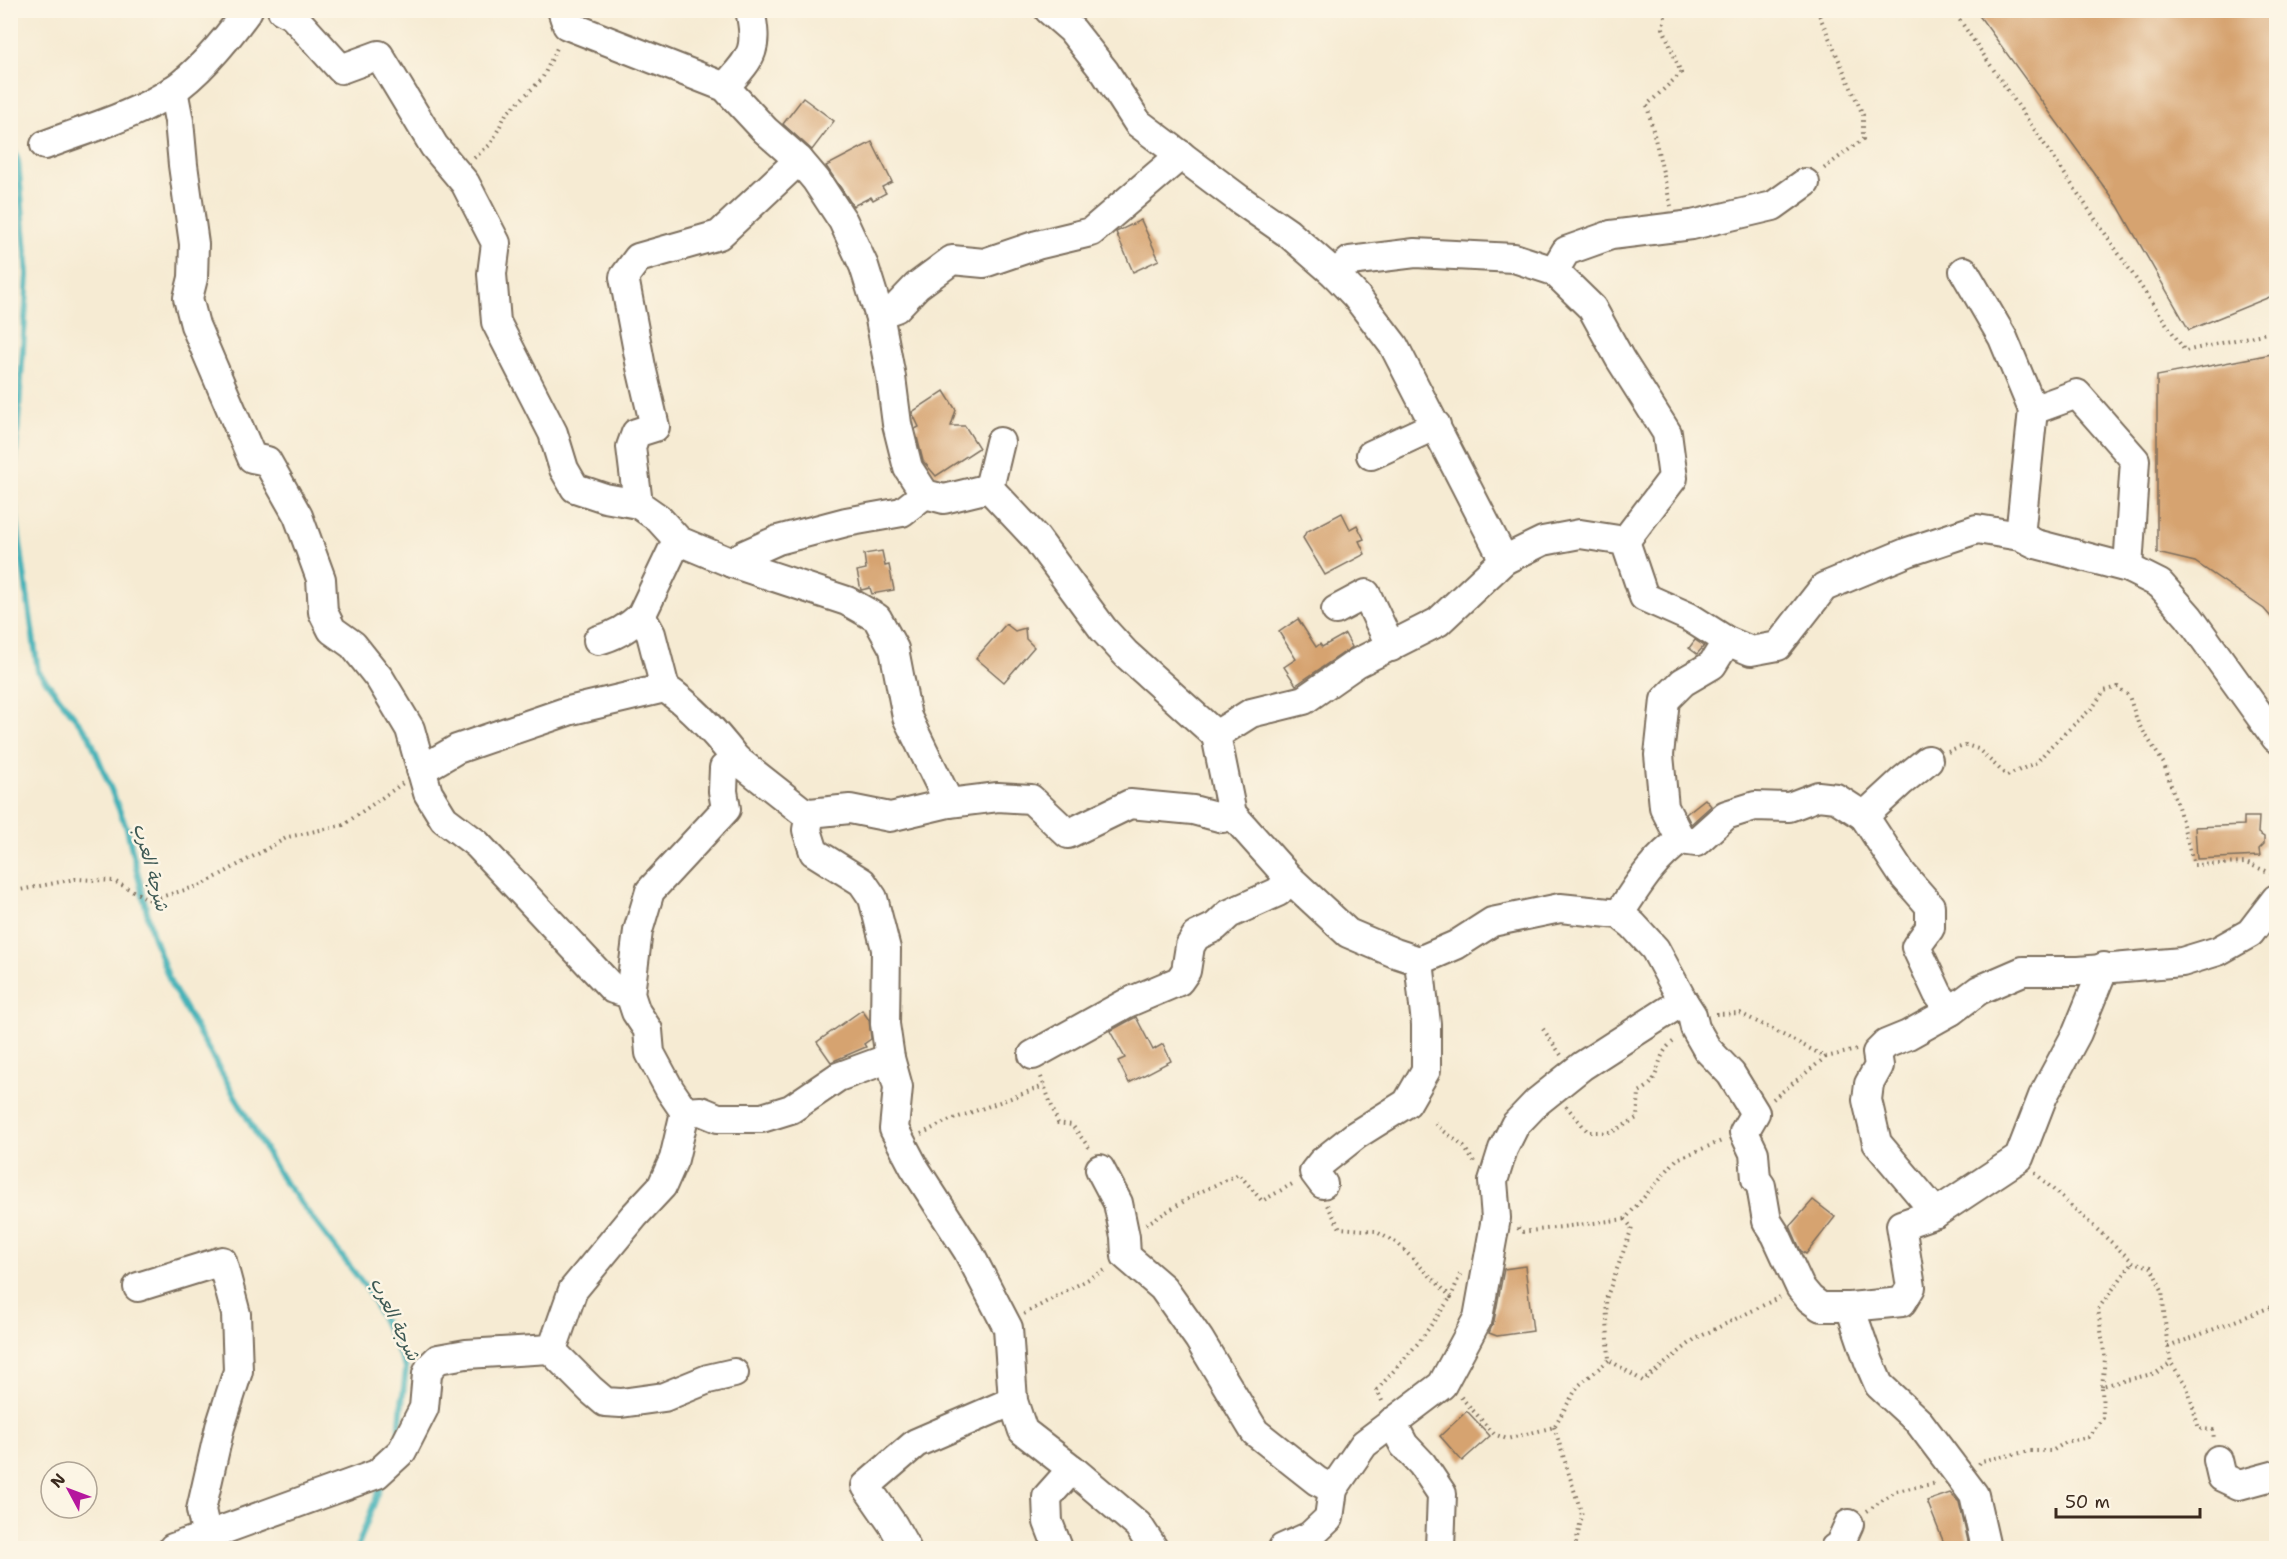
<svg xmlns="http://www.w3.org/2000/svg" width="2287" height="1559" font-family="'Shantell Sans','Playpen Sans Arabic',sans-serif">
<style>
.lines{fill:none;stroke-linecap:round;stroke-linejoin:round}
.stream{stroke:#40b1b7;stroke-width:6}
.building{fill:#d6a370}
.minor-casing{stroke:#7c6e5d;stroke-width:32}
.path{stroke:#7c6e5d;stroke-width:4;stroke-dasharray:1.5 4.5;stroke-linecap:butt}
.minor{stroke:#fff;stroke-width:28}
.labels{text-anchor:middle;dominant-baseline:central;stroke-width:5;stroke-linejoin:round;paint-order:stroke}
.water-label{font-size:18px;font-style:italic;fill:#3d5954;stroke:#fcf5e5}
</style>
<rect width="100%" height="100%" fill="#fcf5e5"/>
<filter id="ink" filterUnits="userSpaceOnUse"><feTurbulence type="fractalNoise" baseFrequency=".0167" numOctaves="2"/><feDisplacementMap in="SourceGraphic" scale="12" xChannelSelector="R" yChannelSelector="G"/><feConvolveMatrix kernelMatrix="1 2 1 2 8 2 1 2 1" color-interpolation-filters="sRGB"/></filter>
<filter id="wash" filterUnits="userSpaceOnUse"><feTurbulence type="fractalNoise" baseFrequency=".008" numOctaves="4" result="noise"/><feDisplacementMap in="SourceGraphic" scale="24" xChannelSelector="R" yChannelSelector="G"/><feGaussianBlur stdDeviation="1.35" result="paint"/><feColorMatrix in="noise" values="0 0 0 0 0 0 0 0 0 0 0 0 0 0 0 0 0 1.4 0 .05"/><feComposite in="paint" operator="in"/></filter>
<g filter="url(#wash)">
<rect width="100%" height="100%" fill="#f6ebd3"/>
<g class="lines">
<g class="stream">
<polyline points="10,140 18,161 28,275 13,494 38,671 89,735 127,829 152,933 171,984 282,1179 368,1290 406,1368 399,1431"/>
<polyline points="357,1548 382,1483"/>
</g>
</g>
<g id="blocks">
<g class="building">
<polygon points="1975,10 2277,10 2277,294 2189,330 2118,206"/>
<polygon points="803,98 834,121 812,150 783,124"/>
<polygon points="872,142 892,182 882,187 886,193 873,200 871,197 853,206 826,166"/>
<polygon points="1141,220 1159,260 1133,272 1116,232"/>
<polygon points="2277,353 2277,624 2264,609 2195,562 2157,553 2157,376"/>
<polygon points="944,391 956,410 951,426 965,426 979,448 936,476 923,461 915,429 919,427 912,412"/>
<polygon points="1342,513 1350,529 1357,525 1364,539 1359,541 1365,554 1325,575 1303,538 1306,532"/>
<polygon points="882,551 885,566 889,565 894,590 872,594 870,588 861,590 857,571 866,569 864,554"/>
<polygon points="1298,619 1316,647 1320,644 1322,647 1345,634 1352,647 1296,685 1284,667 1296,659 1279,632"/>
<polygon points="1006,624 1015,631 1025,628 1026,639 1034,647 1004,682 976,658"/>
<polygon points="1695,640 1704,646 1697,654 1689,648"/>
<polygon points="1705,799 1711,806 1691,824 1686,814"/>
<polygon points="2244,817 2259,817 2258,833 2264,837 2264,844 2259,849 2260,856 2197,859 2195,827 2244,825"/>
<polygon points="862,1010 869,1020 871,1039 864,1044 866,1047 831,1062 817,1042"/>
<polygon points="1136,1017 1153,1050 1163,1044 1171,1061 1129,1083 1118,1061 1125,1058 1110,1031"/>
<polygon points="1813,1200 1835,1217 1806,1254 1801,1251 1790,1226"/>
<polygon points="1525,1266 1533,1331 1497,1336 1489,1333 1494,1321 1504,1269"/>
<polygon points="1467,1411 1490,1436 1462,1461 1440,1436"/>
<polygon points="1950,1493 1959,1502 1969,1545 1964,1548 1946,1548 1927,1501"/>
</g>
</g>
</g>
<g filter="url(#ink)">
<use href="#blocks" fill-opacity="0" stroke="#7c6e5d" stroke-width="1.5"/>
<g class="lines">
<g class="minor-casing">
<g id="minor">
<polyline points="282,10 293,16 341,69 379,55 434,146 465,183 496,243 492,274 496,322 553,433 564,469 575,488 605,498 638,504 658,518 679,541 732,563 847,601 877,618 894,649 907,717 949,803"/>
<polyline points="562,10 567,25 725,87 765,130 799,160 816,180 843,221 864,266 879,314 891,377 897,424 908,468 925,494 944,499 989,488 1036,538 1103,629 1126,654 1216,735 1251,713 1304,700 1357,663 1438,622 1504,560"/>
<polyline points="1049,10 1072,30 1105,72 1138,123 1239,199 1288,233 1335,274 1356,296 1394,346 1504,560 1543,541 1580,534 1625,541 1644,597 1689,617 1727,641 1751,651 1778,646 1824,587 1908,552 1977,529 2020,536 2036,544 2128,568 2160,584 2189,617 2276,738"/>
<path d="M 725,87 C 751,57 759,52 750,10"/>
<polyline points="173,90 179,121 183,165 194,244 193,278 188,298 195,325 252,458 267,461 298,516 321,579 323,612 332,630 353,645 380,679 410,729 428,793 444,819 477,844 613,989 630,994 636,1012 648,1030 650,1053 670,1090 685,1112 674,1159 662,1186 634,1216 573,1290 554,1344 550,1349 466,1354 438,1359 430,1367 427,1374 424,1408 402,1451 377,1474 173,1548"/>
<path d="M 45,145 C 84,130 137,115 172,91 C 199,73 229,36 248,10"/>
<polyline points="1554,271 1566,251 1611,235 1692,225 1773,206 1805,183"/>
<polyline points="1964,271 2003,338 2033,410 2077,394 2135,460 2128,568"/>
<polyline points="1335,274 1350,261 1415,253 1514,258 1554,271 1592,308 1620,359 1667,433 1673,478 1625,541"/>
<polyline points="879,314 896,308 917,286 952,260 984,263 1037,245 1091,232 1181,155"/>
<polyline points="1371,455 1436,425"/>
<polyline points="989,488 1000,442"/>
<polyline points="638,504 631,447 636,433 655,427 641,367 624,277 638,258 719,235 799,160"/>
<polyline points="2020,536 2033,410"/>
<polyline points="732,563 744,555 778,540 846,522 902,512 925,494"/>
<polyline points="1336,610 1366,594 1391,647"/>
<path d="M 598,640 C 615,636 628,628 641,616"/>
<polyline points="665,688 651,634 641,616 673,549 679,541"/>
<path d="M 421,770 L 457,749 L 568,711 L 665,688 C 693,707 715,732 736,759"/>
<polyline points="1864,816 1902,874 1930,906 1930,928 1916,947 1938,994 1951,1011"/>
<polyline points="1681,840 1696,842 1726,815 1755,806 1789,807 1818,796 1836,798 1864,816 1902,781 1928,760"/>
<path d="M 1619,914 C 1637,887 1653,859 1681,840 L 1664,807 L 1659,755 L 1665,700 L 1683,682 L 1712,665 L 1727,641"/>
<polyline points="630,994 638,931 650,891 726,809 723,791 724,768 736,759 802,811 810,813"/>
<polyline points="1683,1001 1692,1015 1695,1028 1707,1049 1731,1074 1755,1113 1744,1132 1754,1153 1756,1179 1761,1186 1767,1221 1776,1235 1800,1287 1810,1299 1821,1307 1850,1307 1869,1362 1879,1385 1919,1422 1974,1495 1986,1548"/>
<polyline points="1033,1055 1127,1003 1179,981 1186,971 1190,946 1196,936 1215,927 1229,914 1278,892 1290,879"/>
<polyline points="685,1112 701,1111 718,1118 762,1118 791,1109 838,1077 890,1058"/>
<polyline points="1100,1169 1118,1203 1125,1237 1126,1256 1163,1288 1199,1339 1255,1432 1317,1481 1333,1489 1364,1444 1442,1385 1478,1318 1496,1218 1493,1181 1503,1149 1515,1125 1537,1102 1582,1066 1683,1001 1655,949 1633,925 1619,914 1560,908 1492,922 1456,945 1419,961 1395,953 1348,933 1290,879 1232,814 1216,735"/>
<polyline points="1323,1184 1314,1172 1322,1162 1356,1135 1407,1103 1426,1070 1426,1024 1419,961"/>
<polyline points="1936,1213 1877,1143 1867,1100 1869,1084 1879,1066 1877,1053 1886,1044 1908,1035 1951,1011 1979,990 2023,971 2079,971 2182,962 2218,951 2250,933 2276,899"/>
<polyline points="138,1287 222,1261 236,1314 238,1371 220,1427 201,1510 207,1536"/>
<polyline points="1850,1307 1902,1302 1911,1287 1901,1225 1936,1213 2019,1158 2043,1096 2077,1033 2104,967"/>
<polyline points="550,1349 591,1390 605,1402 621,1403 664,1397 708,1379 734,1373"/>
<polyline points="1392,1422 1404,1445 1422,1464 1442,1494 1440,1548"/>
<polyline points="2218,1460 2222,1477 2239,1485 2276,1475"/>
<polyline points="906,1548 893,1525 866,1486 916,1443 1013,1401"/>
<polyline points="1058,1548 1048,1522 1047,1497 1072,1469"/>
<polyline points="1153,1548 1138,1525 1072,1469 1023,1431 1013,1401 1008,1328 968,1251 914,1167 894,1129 898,1087 890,1058 885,1024 886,949 873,898 862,882 814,852 807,830 810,813 850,809 890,817 949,803 998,797 1031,799 1068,834 1130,804 1193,810 1223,818 1232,814"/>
<polyline points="1283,1548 1310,1536 1329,1518 1333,1489"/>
<polyline points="1835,1548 1839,1546 1849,1524"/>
</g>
</g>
<g class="path">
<polyline points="1666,10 1663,28 1681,73 1647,105 1671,206"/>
<polyline points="1817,10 1863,115 1863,139 1822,170"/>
<polyline points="1953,10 2185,351 2276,331"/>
<polyline points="474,158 491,144 506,114 542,79 558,46"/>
<polyline points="1948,752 1966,745 1978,749 2007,776 2037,762 2051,746 2093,707 2104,691 2118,687 2129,696 2138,723 2164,764 2179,810 2194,865 2246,863 2276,875"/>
<polyline points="10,892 75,879 114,881 150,900 202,885 288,837 343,825 403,783"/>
<polyline points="1716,1014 1740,1013 1826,1057 1856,1050"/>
<polyline points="1543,1029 1561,1055"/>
<polyline points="1041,1077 1058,1123 1072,1125 1090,1149"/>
<polyline points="1773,1099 1826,1057"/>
<path d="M 1566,1106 L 1588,1132 L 1612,1132 L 1637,1118 L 1639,1092 C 1643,1090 1649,1086 1651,1083 C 1661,1070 1657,1051 1676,1040"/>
<polyline points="1435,1124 1464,1147 1474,1162"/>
<polyline points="921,1134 945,1122 1044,1086"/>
<polyline points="2035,1173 2133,1262 2151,1267 2162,1290 2167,1342 2171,1363 2187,1386 2199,1429 2213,1430 2214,1440"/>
<polyline points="1327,1205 1340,1228 1375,1231 1398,1244 1451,1297 1461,1272"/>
<polyline points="1625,1219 1632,1228 1606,1299 1609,1360 1643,1381 1695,1339 1780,1297"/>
<polyline points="1146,1224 1198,1193 1239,1174 1262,1201 1294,1183"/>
<polyline points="1518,1228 1522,1232 1625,1219 1677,1159 1724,1140"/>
<polyline points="1024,1314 1107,1269"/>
<polyline points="2168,1347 2276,1305"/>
<polyline points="2102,1386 2105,1359 2098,1309 2133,1262"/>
<polyline points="1461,1397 1494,1434 1507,1439 1554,1427 1578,1386 1609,1360"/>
<polyline points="1382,1401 1377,1390 1419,1342 1451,1297"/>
<polyline points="1554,1427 1582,1515 1575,1548"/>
<polyline points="1979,1464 1981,1461 2030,1451 2052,1451 2066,1442 2088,1437 2103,1418 2102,1386 2156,1373 2171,1363"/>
<polyline points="1867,1511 1896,1491 1937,1483"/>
</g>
<use href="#minor" class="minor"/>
</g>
</g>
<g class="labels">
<g class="water-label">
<text transform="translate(151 867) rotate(75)">شرجة العرب</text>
<text transform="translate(395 1319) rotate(64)">شرجة العرب</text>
</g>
</g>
<rect width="2287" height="1559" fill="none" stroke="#fcf5e5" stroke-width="36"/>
<g transform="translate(69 1490) rotate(311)"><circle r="28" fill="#fcf5e5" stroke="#afa495" stroke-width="1.5"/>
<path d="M0-4.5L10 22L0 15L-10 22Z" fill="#b5179e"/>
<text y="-9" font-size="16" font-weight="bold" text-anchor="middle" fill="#3b2a1e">N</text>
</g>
<path d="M2056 1508v9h144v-9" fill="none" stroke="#3b2a1e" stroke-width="3"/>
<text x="2065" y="1508" font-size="18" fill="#3b2a1e" stroke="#fcf5e5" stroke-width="4.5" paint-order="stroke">50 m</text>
</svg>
